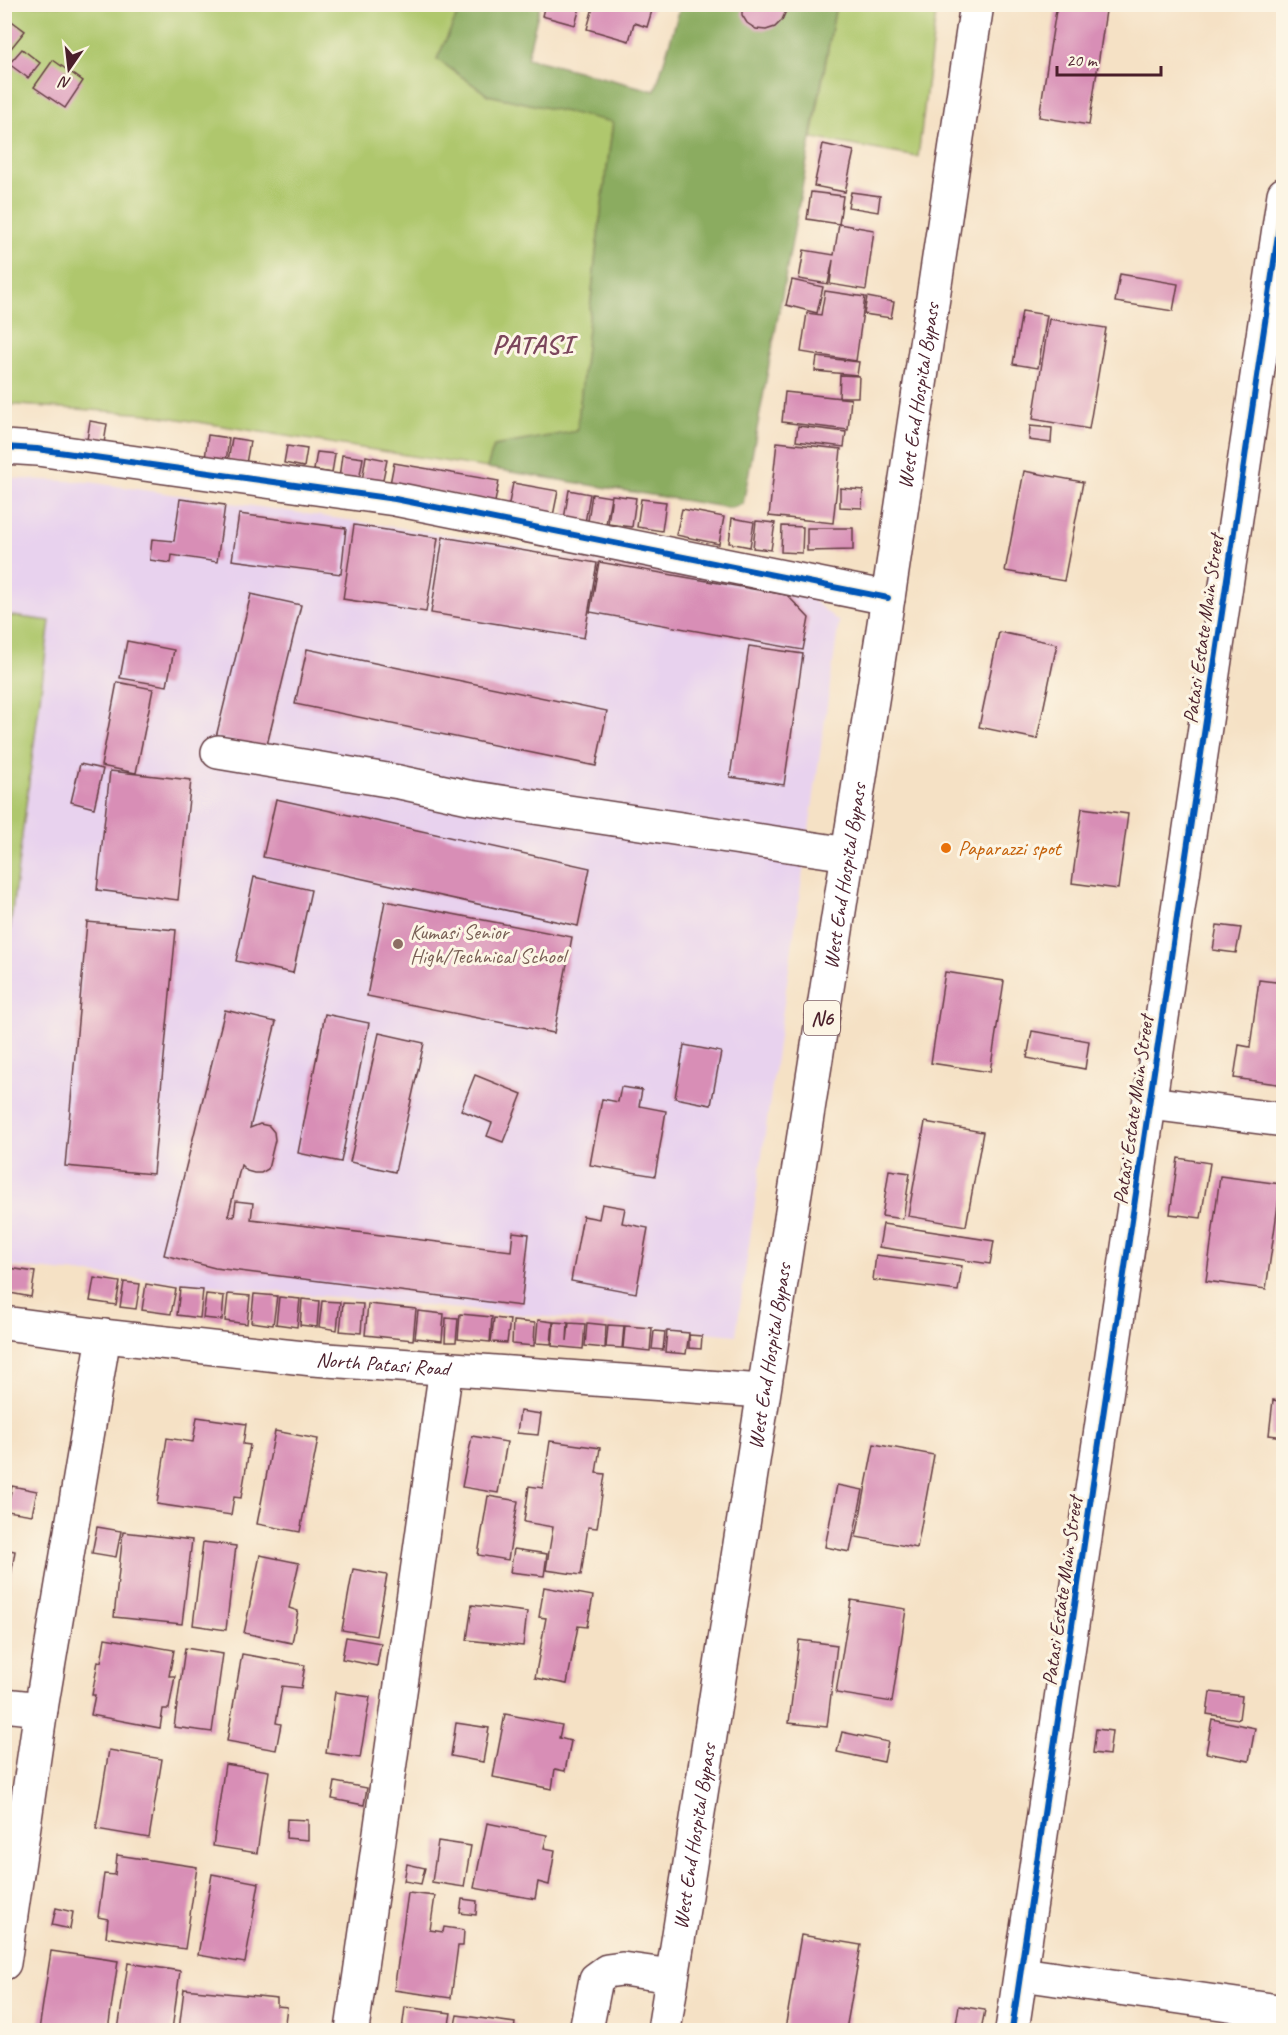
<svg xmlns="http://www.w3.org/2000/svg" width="1288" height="2035" font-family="Caveat,sans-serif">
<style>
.built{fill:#e8d2ee}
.green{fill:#afc76d;stroke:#7c734c;stroke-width:1.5}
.forest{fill:#8bac60;stroke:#6a6646;stroke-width:1.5}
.building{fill:#d88eb6}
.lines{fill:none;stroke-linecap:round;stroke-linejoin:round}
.minor-casing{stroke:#643c42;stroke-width:36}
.highway-casing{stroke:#643c42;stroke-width:36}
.minor{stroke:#fff;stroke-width:33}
.highway{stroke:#fff;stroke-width:33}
.cycleway-casing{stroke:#fcf5e5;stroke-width:10}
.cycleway{stroke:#0057b8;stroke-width:6}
.food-dot{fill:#e8710a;stroke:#fcf5e5;stroke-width:2}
.education-dot{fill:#8d6e63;stroke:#fcf5e5;stroke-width:2}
.labels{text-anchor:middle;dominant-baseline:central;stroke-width:6;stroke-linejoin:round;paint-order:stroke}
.shield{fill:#fcf5e5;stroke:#7f5f63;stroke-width:1.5}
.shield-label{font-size:20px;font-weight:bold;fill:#4a1f2b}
.street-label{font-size:21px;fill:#4a1f2b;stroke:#fcf5e5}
.food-label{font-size:21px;fill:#c56008;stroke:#fcf5e5;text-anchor:start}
.education-label{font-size:21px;fill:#785e54;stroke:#fcf5e5;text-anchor:start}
.district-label{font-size:27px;font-weight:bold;letter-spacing:1.5px;fill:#7c465c;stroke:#fcf5e5}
</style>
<rect width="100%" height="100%" fill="#fcf5e5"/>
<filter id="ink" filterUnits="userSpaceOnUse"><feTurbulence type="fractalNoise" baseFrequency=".0167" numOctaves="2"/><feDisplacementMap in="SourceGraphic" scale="12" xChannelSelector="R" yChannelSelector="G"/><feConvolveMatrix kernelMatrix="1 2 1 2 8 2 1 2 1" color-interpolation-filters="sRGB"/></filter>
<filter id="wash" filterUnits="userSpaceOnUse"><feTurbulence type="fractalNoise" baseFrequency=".008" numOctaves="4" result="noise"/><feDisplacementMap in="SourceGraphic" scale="24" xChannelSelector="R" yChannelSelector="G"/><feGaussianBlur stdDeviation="1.35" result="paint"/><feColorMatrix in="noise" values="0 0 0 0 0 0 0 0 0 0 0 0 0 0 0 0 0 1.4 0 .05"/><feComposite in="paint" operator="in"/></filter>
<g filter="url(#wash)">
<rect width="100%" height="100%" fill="#f5e1c5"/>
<polygon class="built" points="5,478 89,482 483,540 803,592 839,622 736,1335 5,1266"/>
<g class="green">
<polygon points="4,5 462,5 437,59 488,95 613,121 597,244 577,432 495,446 487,468 148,414 5,404"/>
<polygon points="836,5 937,5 918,157 812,138"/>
<polygon points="5,615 50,621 5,966 4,615"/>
</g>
<polygon class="forest" points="462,5 540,5 527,58 655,91 681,5 836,5 743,504 730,508 487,468 494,446 577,431 597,244 613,122 488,95 437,59"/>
<g id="blocks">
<g class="building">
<polygon points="545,4 581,4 575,25 542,16"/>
<polygon points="594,4 654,4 647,27 634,23 629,41 587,29"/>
<polygon points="742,4 785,4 786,11 782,20 775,27 766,30 756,29 747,23 742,15"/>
<polygon points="1057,4 1107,4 1089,125 1039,117"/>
<polygon points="9,19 25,31 4,57 4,25"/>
<polygon points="22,49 40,63 28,78 9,64"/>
<polygon points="53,60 83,81 65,108 34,87"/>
<polygon points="823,144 854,151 845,192 814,186"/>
<polygon points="811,192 843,196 839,224 807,219"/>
<polygon points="851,192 880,196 878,212 848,207"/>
<polygon points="839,224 874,230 866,290 830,284 833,260 828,284 799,279 804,250 834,255"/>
<polygon points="1120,274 1178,284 1173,311 1115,302"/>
<polygon points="792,280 823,287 817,313 786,305"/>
<polygon points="825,291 865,297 856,361 801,352 807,313 821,315"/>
<polygon points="867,297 894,302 891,318 864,314"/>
<polygon points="1022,311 1047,315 1038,368 1013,364"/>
<polygon points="1049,319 1106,328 1089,429 1033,419"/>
<polygon points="817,357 859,362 857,375 815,371"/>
<polygon points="840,375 859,376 858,397 839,397"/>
<polygon points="785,392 851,399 848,430 782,422"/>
<polygon points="90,421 107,424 104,443 87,440"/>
<polygon points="798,426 846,432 844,447 796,441"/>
<polygon points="1030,426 1052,428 1051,443 1029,440"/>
<polygon points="208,435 229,438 226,462 205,459"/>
<polygon points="232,438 250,441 246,464 228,461"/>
<polygon points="777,442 841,449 833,523 769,516"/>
<polygon points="287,446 307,449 304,467 284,463"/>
<polygon points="317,452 335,454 332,473 314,470"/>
<polygon points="342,455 363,458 359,481 339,478"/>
<polygon points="366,456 387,460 382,484 362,481"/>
<polygon points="394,463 499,481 495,502 390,484"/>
<polygon points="1024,471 1083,482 1064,581 1005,571"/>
<polygon points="513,483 558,491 553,516 508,508"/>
<polygon points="840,488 863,490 862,508 840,507"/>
<polygon points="569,490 590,494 585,523 564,519"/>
<polygon points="592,494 611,497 606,524 588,521"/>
<polygon points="612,495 636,498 632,527 608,524"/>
<polygon points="180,499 225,505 217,562 172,555 171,563 150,560 152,539 174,541"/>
<polygon points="641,499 666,502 662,531 637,527"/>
<polygon points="682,509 724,517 719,544 676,535"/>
<polygon points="239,514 346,528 341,574 232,560"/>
<polygon points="732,518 754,522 750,547 729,543"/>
<polygon points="756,521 775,523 771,550 753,548"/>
<polygon points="354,525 438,538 426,612 343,599"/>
<polygon points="782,526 803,527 802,553 781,552"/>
<polygon points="807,528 853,528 853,550 807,551"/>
<polygon points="443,537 597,563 584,638 431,613"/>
<polygon points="599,562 787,595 809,618 803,650 590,612"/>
<polygon points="251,594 301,605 266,749 216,737"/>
<polygon points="999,632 1057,644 1037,739 979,727"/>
<polygon points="127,641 174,650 167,686 120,678"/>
<polygon points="749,646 803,654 784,785 730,777"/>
<polygon points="307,649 607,711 596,766 295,704"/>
<polygon points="117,682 153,689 136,773 101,766"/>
<polygon points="80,764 103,769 94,808 71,802"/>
<polygon points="110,771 191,780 178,900 97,890"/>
<polygon points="276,799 590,868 578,926 263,857"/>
<polygon points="1082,808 1128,814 1118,889 1072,883"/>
<polygon points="254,877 311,890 293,973 236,961"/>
<polygon points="385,901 572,937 554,1033 367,996"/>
<polygon points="87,922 176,930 153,1174 65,1166"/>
<polygon points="1217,925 1241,928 1236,953 1213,950"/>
<polygon points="945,972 1004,981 990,1072 931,1063"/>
<polygon points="1259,980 1284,983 1284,1085 1234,1078 1239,1045 1250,1047"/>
<polygon points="225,1010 276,1022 250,1128 260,1124 269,1126 274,1132 275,1140 268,1169 261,1173 254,1173 247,1171 241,1165 228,1216 234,1217 236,1201 253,1203 251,1219 511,1251 513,1232 529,1234 521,1306 215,1268 164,1255"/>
<polygon points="325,1014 369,1023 341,1162 298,1153"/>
<polygon points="1032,1031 1089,1041 1085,1069 1027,1058"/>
<polygon points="379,1033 424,1043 395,1172 350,1162"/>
<polygon points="684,1045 721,1052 711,1105 675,1098"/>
<polygon points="475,1075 522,1094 503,1142 487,1136 492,1123 461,1110"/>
<polygon points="621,1087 642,1090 639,1106 666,1111 655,1176 590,1165 602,1099 618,1102"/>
<polygon points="925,1122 983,1132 966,1226 908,1216"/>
<polygon points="1178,1158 1210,1163 1201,1218 1170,1214"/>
<polygon points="889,1170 910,1173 903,1219 882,1216"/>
<polygon points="1220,1176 1281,1184 1266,1289 1206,1281"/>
<polygon points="602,1204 625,1208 622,1223 648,1228 636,1293 571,1281 583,1216 599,1219"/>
<polygon points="883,1224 994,1241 990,1264 879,1247"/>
<polygon points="876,1255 962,1266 958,1291 873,1280"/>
<polygon points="9,1268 35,1272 31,1297 5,1292"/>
<polygon points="94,1278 120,1282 116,1305 90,1301"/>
<polygon points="124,1282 140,1284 136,1309 120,1307"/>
<polygon points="146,1284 176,1289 171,1314 142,1310"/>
<polygon points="180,1288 203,1290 200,1318 177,1315"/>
<polygon points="206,1294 224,1296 222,1320 203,1318"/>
<polygon points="228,1294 250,1296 247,1324 225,1321"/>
<polygon points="254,1294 277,1296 273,1325 251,1322"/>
<polygon points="279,1297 300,1299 297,1327 276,1324"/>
<polygon points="302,1299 319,1301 317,1327 300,1325"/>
<polygon points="322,1301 340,1302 337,1330 319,1327"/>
<polygon points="343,1303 363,1304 361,1333 340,1331"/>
<polygon points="368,1304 416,1309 413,1340 365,1335"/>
<polygon points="418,1311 444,1314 442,1341 415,1338"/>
<polygon points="460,1314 492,1317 490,1342 458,1339"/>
<polygon points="446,1318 458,1319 456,1342 445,1342"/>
<polygon points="494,1318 510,1320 507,1343 491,1342"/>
<polygon points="538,1320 553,1322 551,1344 536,1343"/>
<polygon points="513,1321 535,1323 534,1346 512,1344"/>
<polygon points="554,1322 568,1323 567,1341 569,1323 585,1324 583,1349 552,1346"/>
<polygon points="587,1323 606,1325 605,1348 585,1346"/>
<polygon points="608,1325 624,1326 622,1348 606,1347"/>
<polygon points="625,1326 652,1328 650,1351 623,1348"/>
<polygon points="654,1331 665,1332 663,1350 652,1349"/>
<polygon points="667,1331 689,1333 686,1354 665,1352"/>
<polygon points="689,1335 702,1336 701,1349 689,1348"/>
<polygon points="1273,1400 1284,1402 1284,1437 1269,1435"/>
<polygon points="520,1411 541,1414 538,1435 517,1433"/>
<polygon points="197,1417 246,1424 243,1444 250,1445 241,1498 234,1497 231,1515 157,1504 167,1438 193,1442"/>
<polygon points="275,1431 318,1439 300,1532 257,1524"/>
<polygon points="472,1436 507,1442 498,1493 462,1487"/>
<polygon points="550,1441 600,1448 596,1473 605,1474 597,1528 588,1527 581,1575 546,1570 553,1527 524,1522 529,1486 543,1488"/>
<polygon points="874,1444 934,1455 917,1548 856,1537"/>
<polygon points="837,1485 863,1490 850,1552 825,1547"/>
<polygon points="12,1486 37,1491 32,1515 7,1511"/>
<polygon points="488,1496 518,1501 508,1560 478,1555"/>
<polygon points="97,1527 121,1531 116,1557 92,1553"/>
<polygon points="123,1532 192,1540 182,1624 114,1617"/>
<polygon points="203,1542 236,1546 226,1630 193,1625"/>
<polygon points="4,1549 15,1551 7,1600 4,1600"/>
<polygon points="514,1549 547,1554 544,1576 510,1572"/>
<polygon points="260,1555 299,1563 289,1608 298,1611 292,1643 244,1633"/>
<polygon points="353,1569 387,1575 376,1636 342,1630"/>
<polygon points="544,1587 593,1596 587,1627 578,1626 567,1684 535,1678 546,1618 539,1617"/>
<polygon points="851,1600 906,1609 892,1702 836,1693"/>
<polygon points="472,1605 527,1612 523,1646 467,1640"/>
<polygon points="346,1637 381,1643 377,1666 342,1659"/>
<polygon points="105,1638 174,1650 169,1676 175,1676 169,1709 163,1709 160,1728 91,1715 95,1695 92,1695 98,1661 101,1662"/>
<polygon points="799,1640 837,1645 827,1727 789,1723"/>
<polygon points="185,1648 223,1654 212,1732 174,1727"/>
<polygon points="242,1654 305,1665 301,1688 282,1686 276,1723 281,1724 276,1750 227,1741"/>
<polygon points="335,1692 370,1697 360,1758 326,1753"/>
<polygon points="1210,1692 1242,1696 1239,1719 1207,1714"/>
<polygon points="505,1714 562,1725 559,1738 571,1741 565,1771 555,1769 552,1789 493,1777"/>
<polygon points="1212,1719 1255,1728 1249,1761 1206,1753"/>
<polygon points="456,1723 489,1728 483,1762 451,1756"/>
<polygon points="1096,1729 1112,1731 1109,1755 1093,1753"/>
<polygon points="842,1732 888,1742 884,1762 837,1752"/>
<polygon points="109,1750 162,1759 149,1838 96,1829"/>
<polygon points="225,1764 269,1771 257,1853 213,1846"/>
<polygon points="335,1782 367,1788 364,1805 332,1799"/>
<polygon points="287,1819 308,1820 308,1840 286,1838"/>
<polygon points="487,1823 547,1835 544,1848 555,1850 549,1885 538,1882 535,1899 474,1888"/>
<polygon points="438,1841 471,1846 464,1887 432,1882"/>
<polygon points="117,1855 197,1867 185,1949 106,1937 108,1919 98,1917 104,1874 115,1875"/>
<polygon points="407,1864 425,1868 421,1884 404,1881"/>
<polygon points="212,1874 259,1883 245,1963 198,1955"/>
<polygon points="408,1893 435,1896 430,1930 443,1932 444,1927 464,1930 463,1946 458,1946 451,1998 394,1990"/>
<polygon points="462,1899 477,1901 476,1915 460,1913"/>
<polygon points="56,1908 73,1912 70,1929 52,1925"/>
<polygon points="801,1935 861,1945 846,2030 785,2029"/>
<polygon points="51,1951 118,1961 108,2030 39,2030"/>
<polygon points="128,1963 180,1971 172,2030 118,2030"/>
<polygon points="184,1989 277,1998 277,2006 287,2007 284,2030 179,2030"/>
<polygon points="959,2006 985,2010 981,2030 955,2030"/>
<polygon points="405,2007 451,2013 448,2030 402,2030"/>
<polygon points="457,2015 515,2023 514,2030 454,2030"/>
</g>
</g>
</g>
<g filter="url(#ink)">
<use href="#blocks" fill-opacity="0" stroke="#643c42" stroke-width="1.5"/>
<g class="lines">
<g class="minor-casing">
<g id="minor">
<polyline points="4,447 37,449 395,499 888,598"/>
<polyline points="218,752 399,782 468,797 848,854"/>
<polyline points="1150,1103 1284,1120"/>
<path id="s1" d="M 4,1323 L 104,1336 L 313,1359 L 763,1391"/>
<polyline points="4,1705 41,1709"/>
<polyline points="4,1963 41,1709 104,1336"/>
<polyline points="1022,1974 1284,2012"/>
<polyline points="352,2030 446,1368"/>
<polyline points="586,2030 596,1979 607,1971 622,1969 672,1976"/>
<polyline points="1012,2030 1284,194"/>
</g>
</g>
<g class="highway-casing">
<g id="highway">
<path id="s2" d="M 664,2030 L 888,598 L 977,4"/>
</g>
</g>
<use href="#minor" class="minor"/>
<use href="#highway" class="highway"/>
<g class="cycleway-casing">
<g id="cycleway">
<polyline points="4,447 37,449 395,499 888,598"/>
<polyline points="1012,2030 1284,194"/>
</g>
</g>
<use href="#cycleway" class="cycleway"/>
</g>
</g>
<circle class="food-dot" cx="946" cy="848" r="6"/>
<circle class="education-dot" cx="398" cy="944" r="6"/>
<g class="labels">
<rect class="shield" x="804" y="1001" width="36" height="34" rx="4.5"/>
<g class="shield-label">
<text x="822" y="1018">N6</text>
</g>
<g class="street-label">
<text stroke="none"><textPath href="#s2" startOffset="1654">West End Hospital Bypass</textPath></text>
<text transform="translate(1203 629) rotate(-82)">Patasi Estate Main Street</text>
<text stroke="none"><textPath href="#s2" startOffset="1168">West End Hospital Bypass</textPath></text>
<text transform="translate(1133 1110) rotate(-82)">Patasi Estate Main Street</text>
<text stroke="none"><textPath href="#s2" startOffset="682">West End Hospital Bypass</textPath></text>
<text stroke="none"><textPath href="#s1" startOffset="381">North Patasi Road</textPath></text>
<text transform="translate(1062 1591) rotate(-82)">Patasi Estate Main Street</text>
<text stroke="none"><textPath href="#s2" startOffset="196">West End Hospital Bypass</textPath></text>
</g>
<g class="food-label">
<text x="958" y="848">Paparazzi spot</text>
</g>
<g class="education-label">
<text x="410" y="932">Kumasi Senior<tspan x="410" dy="24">High/Technical School</tspan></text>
</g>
<g class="district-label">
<text x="533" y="344">PATASI</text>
</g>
</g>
<rect width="1288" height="2035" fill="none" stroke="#fcf5e5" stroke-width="24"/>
<g transform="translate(69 69) rotate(194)" stroke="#fcf5e5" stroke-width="4.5" paint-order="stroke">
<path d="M0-4.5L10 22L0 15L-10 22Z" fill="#4a1f2b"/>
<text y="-9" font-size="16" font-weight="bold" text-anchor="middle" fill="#4a1f2b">N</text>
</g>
<path d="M1057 66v9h104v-9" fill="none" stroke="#4a1f2b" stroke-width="3"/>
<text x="1066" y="66" font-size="18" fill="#4a1f2b" stroke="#fcf5e5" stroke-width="4.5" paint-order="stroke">20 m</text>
</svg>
